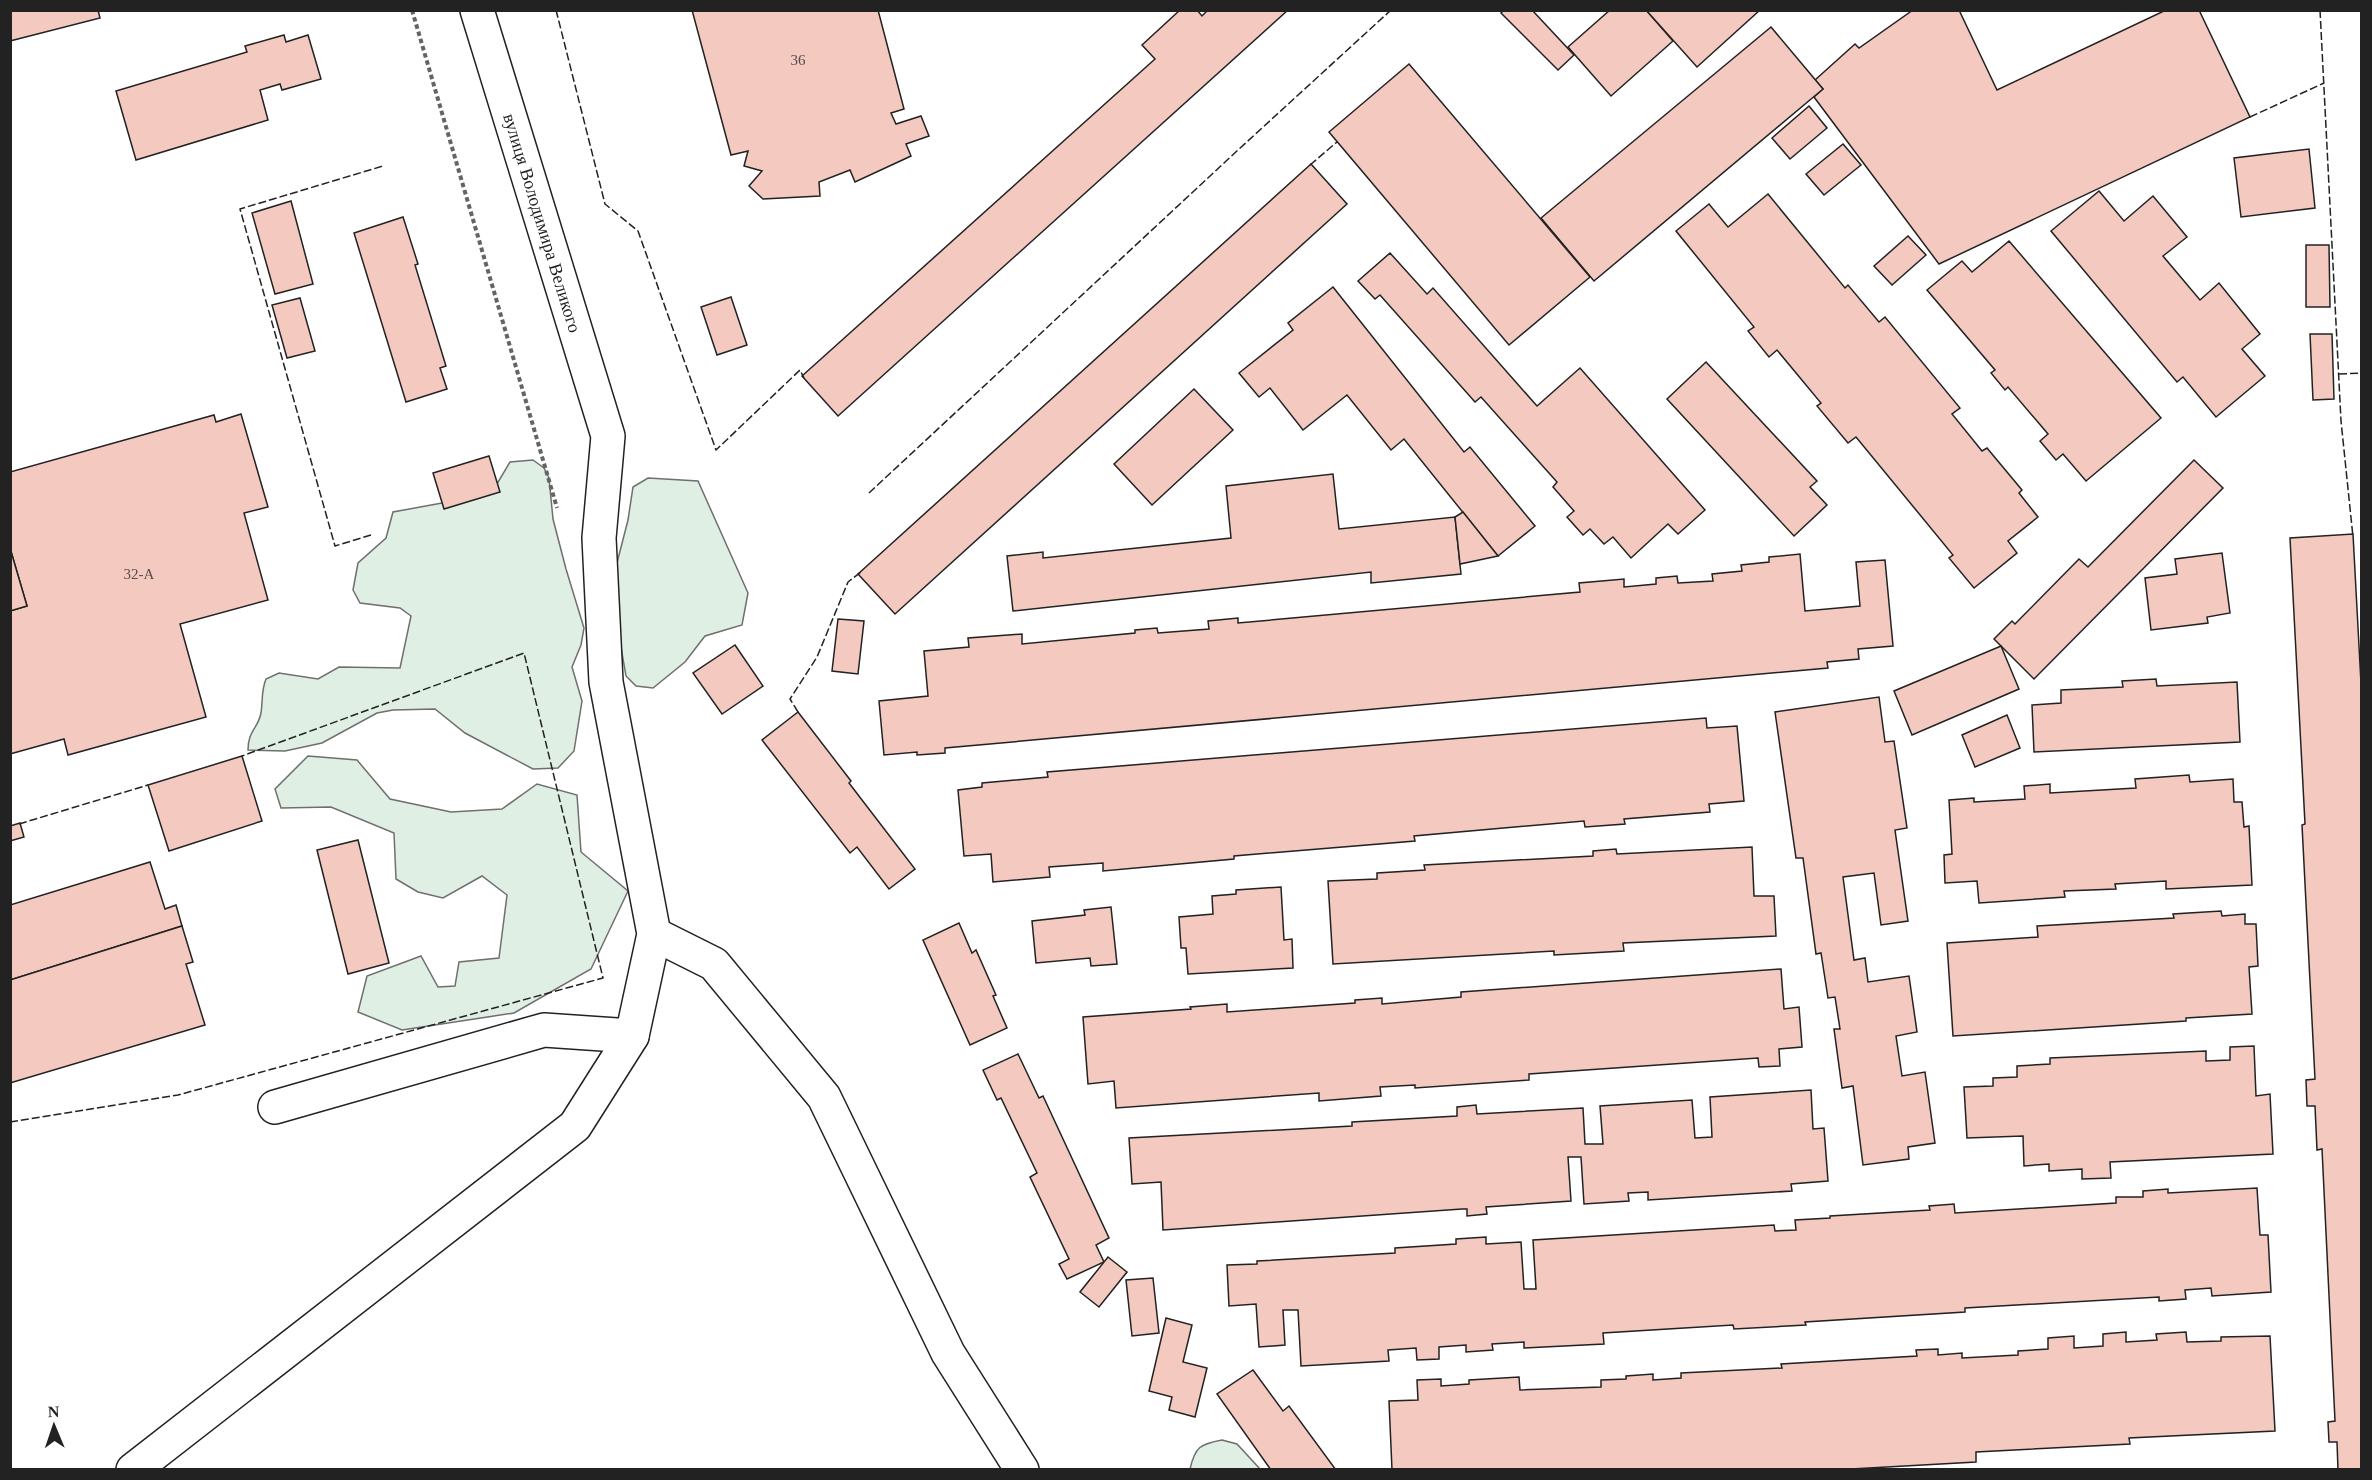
<svg xmlns="http://www.w3.org/2000/svg" width="2372" height="1480" font-family="Georgia,serif">
<style>
.green{fill:#e0efe3;stroke:#6f6f6f;stroke-width:1.5}
.building{fill:#f3c9c0;stroke:#222;stroke-width:1.5}
.lines{fill:none;stroke-linecap:round;stroke-linejoin:round}
.minor-casing{stroke:#222;stroke-width:36}
.path{stroke:#646464;stroke-width:4;stroke-dasharray:4.5 3;stroke-linecap:butt}
.minor{stroke:#fff;stroke-width:33}
.fence{stroke:#222;stroke-width:1.5;stroke-dasharray:8 3;stroke-linecap:butt}
.labels{text-anchor:middle;dominant-baseline:central;stroke-width:4.5;stroke-linejoin:round;paint-order:stroke}
.number-label{font-size:15px;fill:#564c4a}
.street-label{font-size:18px;fill:#222;stroke:#fff}
</style>
<rect width="100%" height="100%" fill="#fff"/>
<g class="green">
<path d="M 533,460 L 544,468 L 549,478 L 553,519 L 566,569 L 584,628 L 581,645 L 572,667 L 582,701 L 574,751 L 558,768 L 533,769 L 465,733 L 435,709 L 393,710 L 377,713 L 322,743 L 285,751 L 248,750 C 248,730 258,729 261,713 C 263,700 261,691 266,679 L 279,673 L 318,679 L 339,667 L 400,668 L 411,616 L 400,608 L 360,603 L 353,590 L 358,563 L 386,538 L 393,512 L 491,494 L 510,462 Z"/>
<polygon points="648,478 698,481 748,593 742,625 705,636 685,662 653,688 636,686 626,676 615,613 609,594 628,520 633,487"/>
<polygon points="308,756 357,760 390,799 451,812 502,809 537,784 577,795 581,852 628,891 591,969 514,1013 402,1030 358,1012 367,976 421,956 438,987 455,986 459,962 499,958 507,895 482,876 443,898 418,892 396,879 394,833 331,807 281,808 275,789"/>
<path d="M 1222,1440 L 1237,1444 L 1260,1469 L 1190,1469 C 1195,1447 1200,1444 1222,1440 Z"/>
</g>
<g class="building">
<polygon points="10,10 98,10 100,18 10,41"/>
<polygon points="692,10 878,10 904,109 891,113 896,124 921,116 929,136 906,144 911,156 855,182 850,170 819,182 820,196 763,199 749,186 762,171 744,166 748,151 731,155"/>
<polygon points="1180,10 1197,10 1202,16 1208,10 1288,10 838,416 802,376 1155,59 1142,45"/>
<polygon points="1504,10 1532,10 1574,55 1558,70 1501,13"/>
<polygon points="1610,10 1646,10 1673,41 1611,96 1568,47"/>
<polygon points="1646,10 1760,10 1697,67"/>
<polygon points="1913,10 1959,10 1997,90 2166,10 2199,10 2250,117 1939,264 1814,97 1823,89 1815,80 1855,44 1859,48"/>
<polygon points="1771,27 1823,89 1594,281 1541,218"/>
<polygon points="284,35 286,42 308,35 321,79 282,90 280,84 260,90 268,120 136,160 116,91 247,52 245,46"/>
<polygon points="1409,64 1590,277 1509,345 1329,132"/>
<polygon points="1809,106 1827,128 1790,159 1772,138"/>
<polygon points="1843,144 1861,165 1824,195 1806,174"/>
<polygon points="2309,149 2315,208 2241,217 2234,158"/>
<polygon points="1311,164 1347,204 895,614 858,574"/>
<polygon points="2099,191 2124,221 2153,196 2187,237 2163,256 2200,300 2219,283 2260,334 2242,349 2265,376 2216,417 2183,377 2177,382 2051,231"/>
<polygon points="1768,194 1845,288 1848,285 1879,322 1885,317 1960,408 1952,414 1982,451 1987,448 2022,490 2019,493 2038,517 2008,541 2017,553 1974,588 1949,558 1953,555 1856,437 1848,443 1817,406 1821,403 1777,350 1769,357 1748,331 1754,327 1676,231 1709,204 1728,227"/>
<polygon points="291,201 313,284 275,294 252,213"/>
<polygon points="403,217 418,264 415,265 446,366 440,368 447,389 406,402 354,233"/>
<polygon points="1908,236 1926,255 1892,285 1874,266"/>
<polygon points="2009,241 2161,418 2086,481 2063,454 2056,460 2040,441 2048,434 2008,387 2005,390 1991,373 1995,370 1927,290 1962,261 1972,272"/>
<polygon points="2306,245 2329,245 2330,307 2306,307"/>
<polygon points="1390,253 1427,294 1433,288 1537,406 1580,368 1705,510 1678,534 1668,524 1631,558 1613,537 1604,544 1590,529 1583,535 1567,517 1574,511 1553,487 1557,482 1481,397 1475,402 1380,295 1375,299 1358,281"/>
<polygon points="1333,287 1464,452 1470,447 1535,526 1498,556 1404,439 1391,450 1347,395 1303,430 1270,388 1259,397 1239,373 1293,330 1288,323"/>
<polygon points="731,297 747,345 717,355 701,307"/>
<polygon points="300,298 315,351 287,358 272,305"/>
<polygon points="2310,334 2332,334 2334,399 2313,400"/>
<polygon points="1706,362 1817,481 1810,487 1827,505 1794,536 1667,399"/>
<polygon points="1194,389 1233,430 1152,505 1114,464"/>
<polygon points="241,414 268,507 244,513 268,600 180,624 206,717 68,755 64,739 10,754 10,611 27,606 10,548 10,472 214,415 216,422"/>
<polygon points="489,456 500,492 444,509 433,473"/>
<polygon points="2194,460 2223,488 2034,679 1994,639 2012,621 2015,624 2079,559 2088,567"/>
<polygon points="1333,474 1339,529 1455,517 1461,574 1371,583 1371,572 1013,611 1007,556 1043,552 1043,558 1231,538 1226,486"/>
<polygon points="1463,512 1498,556 1460,564 1455,517"/>
<polygon points="2353,534 2362,702 2362,1470 2338,1470 2337,1442 2329,1442 2328,1422 2335,1421 2322,1149 2317,1150 2315,1106 2307,1106 2306,1080 2315,1079 2302,825 2305,824 2290,538"/>
<polygon points="10,548 27,606 10,611"/>
<polygon points="2222,553 2230,613 2207,617 2208,623 2151,630 2145,578 2177,574 2175,559"/>
<polygon points="1800,554 1805,611 1860,606 1856,562 1885,560 1893,646 1858,649 1859,659 1827,662 1828,668 945,748 945,753 917,755 917,752 884,755 879,701 928,696 924,651 969,647 968,638 1022,634 1022,644 1135,633 1135,630 1157,628 1158,633 1209,629 1208,621 1238,618 1238,623 1580,592 1579,583 1624,579 1624,587 1656,584 1656,578 1677,576 1678,583 1713,581 1712,574 1742,571 1741,565 1769,562 1769,557"/>
<polygon points="838,619 864,621 858,674 832,671"/>
<polygon points="735,645 763,686 722,714 693,673"/>
<polygon points="2001,646 2019,689 1912,735 1894,691"/>
<polygon points="2156,679 2157,686 2237,682 2240,742 2034,752 2032,705 2061,703 2061,690 2123,687 2122,681"/>
<polygon points="1879,697 1885,742 1894,741 1907,828 1895,830 1908,921 1881,925 1874,873 1843,877 1854,960 1865,958 1868,982 1909,976 1917,1032 1896,1036 1902,1076 1925,1072 1935,1143 1908,1147 1909,1159 1863,1165 1853,1086 1842,1088 1834,1029 1840,1029 1835,997 1828,998 1821,953 1816,954 1803,858 1796,858 1775,712"/>
<polygon points="798,712 851,781 849,783 915,869 889,889 857,847 850,853 762,740"/>
<polygon points="2007,715 2020,748 1975,767 1962,735"/>
<polygon points="1706,718 1707,728 1737,726 1744,801 1709,804 1710,812 1624,819 1625,824 1585,827 1584,821 1414,836 1415,841 1234,856 1234,859 1103,871 1103,863 1049,867 1050,877 993,882 991,854 964,856 958,790 982,787 982,783 1048,777 1047,772"/>
<polygon points="242,756 262,821 169,851 148,785"/>
<polygon points="2189,775 2190,782 2233,779 2234,802 2242,802 2244,827 2249,826 2252,885 2166,889 2166,881 2115,884 2116,889 2064,891 2065,897 1979,903 1977,881 1945,883 1944,855 1952,854 1949,800 1974,798 1974,802 2025,799 2024,786 2050,784 2050,793 2136,788 2135,779"/>
<polygon points="20,823 24,837 10,841 10,826"/>
<polygon points="358,840 389,963 348,974 317,850"/>
<polygon points="1752,847 1754,896 1774,896 1776,936 1623,943 1624,951 1554,955 1554,951 1333,964 1328,881 1377,879 1377,873 1425,870 1424,865 1593,856 1593,851 1616,849 1617,854"/>
<polygon points="150,862 165,909 176,905 182,926 10,980 10,905"/>
<polygon points="1281,887 1284,940 1292,939 1293,968 1188,974 1186,948 1181,948 1179,917 1213,914 1212,896 1236,894 1236,890"/>
<polygon points="1111,907 1117,964 1091,966 1090,958 1036,963 1032,921 1085,915 1084,910"/>
<polygon points="2221,911 2222,916 2245,914 2245,924 2256,924 2258,966 2249,967 2252,1014 2186,1018 2186,1021 1953,1036 1947,943 2038,937 2037,926 2174,918 2173,914"/>
<polygon points="959,923 972,953 976,950 996,995 993,996 1007,1028 970,1045 923,940"/>
<polygon points="182,926 193,962 186,964 205,1025 10,1083 10,980"/>
<polygon points="1781,969 1784,1009 1799,1007 1802,1047 1779,1049 1780,1066 1759,1067 1758,1058 1529,1074 1529,1080 1415,1088 1415,1085 1380,1087 1381,1096 1319,1101 1319,1093 1116,1108 1114,1081 1088,1084 1083,1017 1191,1009 1190,1007 1227,1004 1227,1012 1355,1003 1355,1000 1382,998 1382,1004 1461,997 1461,992"/>
<polygon points="2254,1046 2256,1096 2270,1094 2273,1154 2110,1162 2111,1178 2082,1179 2082,1169 2049,1171 2049,1164 2024,1166 2023,1136 1967,1138 1964,1087 1993,1086 1993,1078 2017,1077 2017,1066 2050,1064 2050,1058 2206,1051 2206,1061 2230,1060 2230,1047"/>
<polygon points="1018,1054 1039,1098 1043,1096 1109,1238 1096,1245 1104,1262 1067,1279 1059,1264 1069,1259 1030,1177 1037,1173 1001,1098 997,1100 983,1070"/>
<polygon points="1811,1090 1813,1129 1824,1128 1828,1181 1791,1184 1792,1191 1648,1200 1648,1192 1628,1193 1629,1201 1584,1204 1581,1157 1568,1157 1571,1201 1486,1207 1487,1214 1467,1216 1467,1209 1462,1209 1163,1230 1161,1182 1132,1184 1129,1138 1352,1126 1352,1122 1457,1116 1457,1107 1476,1105 1477,1114 1583,1108 1585,1144 1603,1144 1600,1106 1692,1100 1695,1138 1712,1137 1710,1097"/>
<polygon points="2257,1188 2260,1235 2268,1235 2271,1292 2212,1296 2211,1288 2185,1290 2186,1299 2159,1301 2159,1297 1965,1308 1965,1312 1805,1322 1806,1325 1734,1329 1733,1325 1603,1333 1604,1344 1524,1348 1524,1342 1492,1344 1493,1350 1466,1352 1466,1345 1439,1347 1439,1359 1417,1360 1416,1348 1388,1350 1389,1361 1301,1366 1298,1310 1283,1310 1285,1345 1259,1347 1256,1304 1229,1306 1227,1265 1257,1264 1257,1261 1395,1253 1395,1248 1456,1244 1456,1239 1486,1237 1486,1244 1521,1242 1524,1289 1536,1289 1533,1240 1774,1225 1775,1231 1796,1230 1795,1220 1830,1218 1830,1216 1930,1210 1929,1206 1954,1204 1955,1213 2116,1203 2116,1197 2143,1197 2143,1191 2168,1189 2168,1193"/>
<polygon points="1108,1257 1127,1272 1099,1307 1080,1292"/>
<polygon points="1153,1278 1159,1333 1132,1336 1126,1280"/>
<polygon points="1166,1318 1192,1325 1183,1362 1207,1368 1195,1417 1169,1410 1172,1397 1149,1391"/>
<polygon points="2126,1332 2126,1342 2157,1340 2156,1334 2186,1332 2187,1342 2221,1341 2221,1337 2270,1336 2275,1431 2129,1438 2130,1444 1976,1452 1976,1462 1833,1470 1392,1470 1389,1401 1418,1400 1417,1380 1441,1379 1441,1386 1469,1384 1469,1380 1519,1377 1520,1390 1601,1387 1601,1380 1626,1379 1626,1376 1653,1374 1653,1380 1681,1378 1681,1373 1782,1368 1781,1364 1917,1356 1916,1350 1938,1349 1938,1355 1962,1353 1962,1358 2018,1355 2018,1351 2048,1349 2048,1338 2074,1336 2074,1348 2103,1346 2103,1334"/>
<polygon points="1253,1370 1283,1411 1289,1406 1336,1470 1271,1470 1217,1394"/>
</g>
<g class="lines">
<g class="minor-casing">
<g id="minor">
<polyline points="654,934 714,964 824,1097 948,1353 1022,1470"/>
<polyline points="275,1107 544,1030 632,1036"/>
<polyline points="133,1470 575,1126 632,1036 654,934 606,682 599,538 608,436 477,10"/>
</g>
</g>
<polyline class="path" points="412,10 557,508"/>
<use href="#minor" class="minor"/>
<g class="fence">
<polyline points="556,10 605,204 638,231 716,450 800,370 804,378"/>
<polyline points="2320,10 2341,421 2353,537"/>
<polyline points="2250,117 2324,83"/>
<polyline points="1310,165 1337,142"/>
<polyline points="2339,374 2362,373"/>
<polyline points="869,493 1238,150 1391,10"/>
<polyline points="371,535 335,546 240,209 383,166"/>
<polyline points="798,712 790,699 817,657 848,582 861,572"/>
<polyline points="19,824 148,785"/>
<polyline points="10,1122 178,1095 603,978 524,653 242,756"/>
</g>
</g>
<g class="labels">
<g class="number-label">
<text x="798" y="60">36</text>
<text x="139" y="574">32-А</text>
</g>
<g class="street-label">
<text transform="translate(542 223) rotate(73)">вулиця Володимира Великого</text>
</g>
</g>
<rect width="2372" height="1480" fill="none" stroke="#222222" stroke-width="24"/>
<g transform="translate(54 1426) rotate(358)" stroke="#ffffff" stroke-width="4.5" paint-order="stroke">
<path d="M0-4.5L10 22L0 15L-10 22Z" fill="#222222"/>
<text y="-9" font-size="16" font-weight="bold" text-anchor="middle" fill="#222222">N</text>
</g>
</svg>
